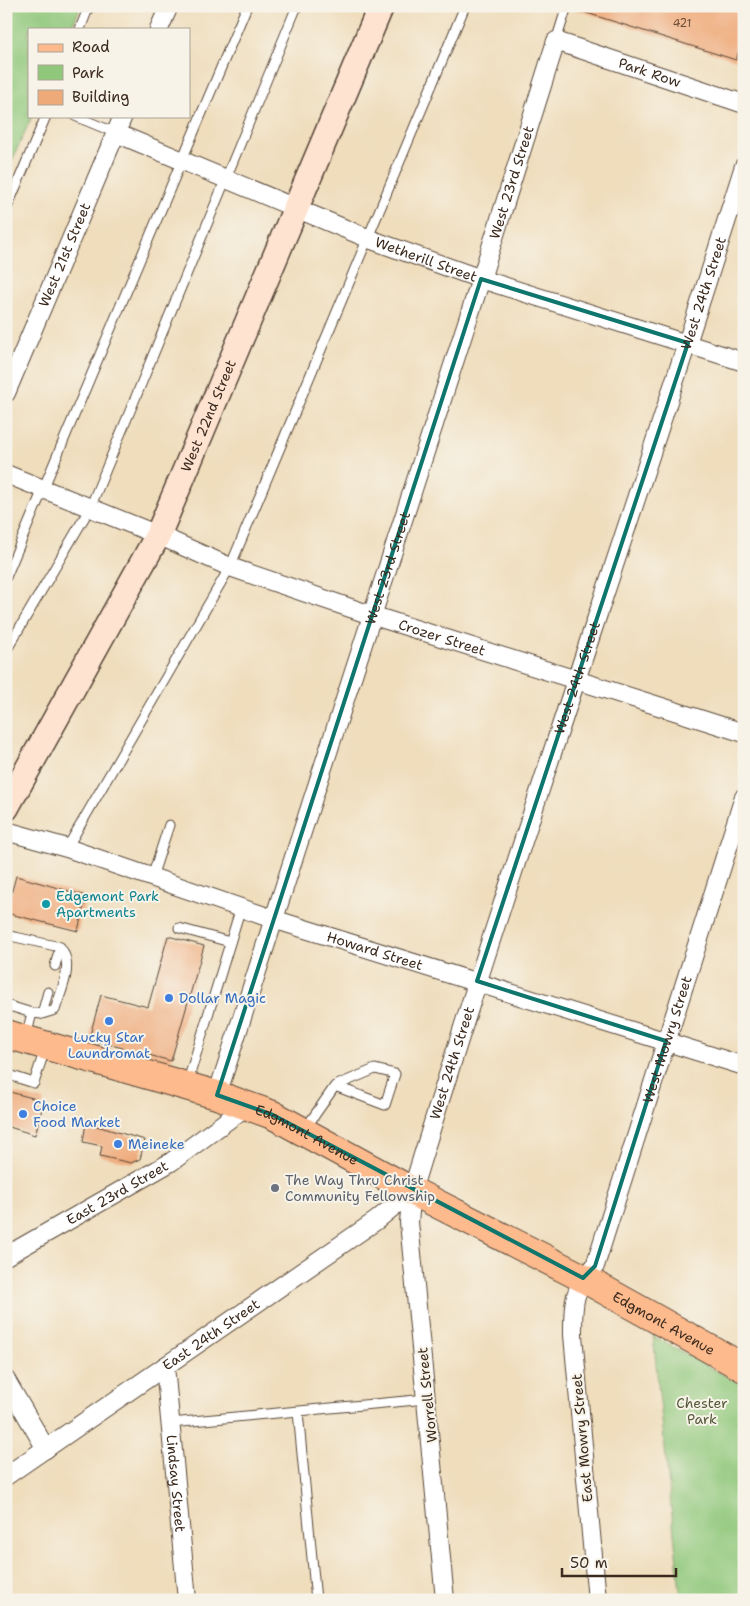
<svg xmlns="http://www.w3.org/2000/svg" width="750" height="1606" font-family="'Shantell Sans',sans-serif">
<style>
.green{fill:#90c87b;stroke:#66794c}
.building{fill:#efaa7a}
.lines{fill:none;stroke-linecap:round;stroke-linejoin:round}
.lane-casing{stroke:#564536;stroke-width:11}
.street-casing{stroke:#564536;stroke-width:20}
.secondary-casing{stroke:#564536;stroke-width:28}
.primary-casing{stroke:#564536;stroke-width:30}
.lane{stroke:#fff;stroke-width:9}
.street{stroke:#fff;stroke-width:18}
.secondary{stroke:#fee3d1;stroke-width:25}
.primary{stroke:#fcba8d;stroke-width:28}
.marked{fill:none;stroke:#0f766e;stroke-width:4;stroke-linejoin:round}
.culture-dot{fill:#0f9aa8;stroke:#f7f3e8;stroke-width:2}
.shop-dot{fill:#3f7fe0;stroke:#f7f3e8;stroke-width:2}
.worship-dot{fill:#6b7280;stroke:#f7f3e8;stroke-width:2}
.labels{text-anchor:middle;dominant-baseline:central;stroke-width:4;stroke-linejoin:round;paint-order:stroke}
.number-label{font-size:11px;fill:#684a35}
.street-label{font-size:14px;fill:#3b2a1e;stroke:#f7f3e8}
.culture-label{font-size:14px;fill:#0d838f;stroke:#f7f3e8;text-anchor:start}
.shop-label{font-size:14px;fill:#366cbe;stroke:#f7f3e8;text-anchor:start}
.worship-label{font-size:14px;fill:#5b616d;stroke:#f7f3e8;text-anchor:start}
.park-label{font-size:14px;fill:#54593a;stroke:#f7f3e8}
</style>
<rect width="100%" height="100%" fill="#f7f3e8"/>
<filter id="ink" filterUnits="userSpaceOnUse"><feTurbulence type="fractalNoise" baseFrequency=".02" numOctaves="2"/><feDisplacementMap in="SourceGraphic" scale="10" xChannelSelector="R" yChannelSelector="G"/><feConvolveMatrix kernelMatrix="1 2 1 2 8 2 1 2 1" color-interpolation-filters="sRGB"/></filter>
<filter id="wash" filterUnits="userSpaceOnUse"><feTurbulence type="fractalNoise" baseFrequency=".0096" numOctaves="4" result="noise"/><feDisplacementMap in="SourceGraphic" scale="20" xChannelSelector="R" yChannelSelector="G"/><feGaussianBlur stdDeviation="1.12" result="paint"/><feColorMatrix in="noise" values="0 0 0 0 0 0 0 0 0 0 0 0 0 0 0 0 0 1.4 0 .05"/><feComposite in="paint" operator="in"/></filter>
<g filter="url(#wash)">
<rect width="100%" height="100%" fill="#efddbc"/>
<g class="green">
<polygon points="6,6 81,6 71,29 29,29 29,116 32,116 6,174"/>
<polygon points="653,1336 744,1386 744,1600 681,1600"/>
</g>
<g id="blocks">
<g class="building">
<polygon points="575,6 744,6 744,37 736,60 574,9"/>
<polygon points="16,876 86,896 78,931 6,913"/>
<polygon points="168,936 204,946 171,1061 89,1039 101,995 148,1007"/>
<polygon points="6,1091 44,1101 35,1135 6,1126"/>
<polygon points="86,1123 145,1140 140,1159 131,1163 100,1156 102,1146 83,1142"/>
</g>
</g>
</g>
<g filter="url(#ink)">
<use href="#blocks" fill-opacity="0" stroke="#564536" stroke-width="1"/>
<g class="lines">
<g class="lane-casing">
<g id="lane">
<polyline points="6,7 7,6"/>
<polyline points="80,29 89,6"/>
<polyline points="556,41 567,6"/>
<polyline points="75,116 116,133"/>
<polyline points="6,210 46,116"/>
<polyline points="6,577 247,6"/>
<polyline points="6,651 90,508 297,6"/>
<polyline points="67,848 230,567 465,6"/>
<polyline points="152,877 169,825"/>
<polyline points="179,928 230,942"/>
<polyline points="6,935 60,947 55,966"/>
<polyline points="6,1005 32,1013 26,1037"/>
<path d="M 32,1013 L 42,1014 L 55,1010 C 61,990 75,965 60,947"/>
<polyline points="42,1014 48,992"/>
<polyline points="6,1074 34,1083 45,1049"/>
<polyline points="187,1084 241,907"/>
<polyline points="305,1129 335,1086 385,1105 395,1074 375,1069 335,1086"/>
<polyline points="298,1412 316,1600"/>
<polyline points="171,1423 427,1399"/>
</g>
</g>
<g class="street-casing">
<g id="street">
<polyline points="159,29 169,6"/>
<path id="s1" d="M 116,133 L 372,240 L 481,279 L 744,362"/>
<path id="s2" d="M 6,393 L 123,116"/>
<path id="s3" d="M 6,474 L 158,535 L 230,567 L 371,615 L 744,733"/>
<path id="s4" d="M 6,831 L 67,848 L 273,919 L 744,1066"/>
<path id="s5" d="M 217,1095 L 481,279 L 556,41 L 744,104"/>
<path id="s6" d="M 6,1256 L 171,1162 L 247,1106"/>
<path id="s7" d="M 165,1366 L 187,1600"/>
<polyline points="6,1380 46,1449"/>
<path id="s8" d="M 6,1476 L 377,1220 L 412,1191"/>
<path id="s9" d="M 445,1600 L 409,1222 L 412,1191 C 517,847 636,508 744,166"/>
<path id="s10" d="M 597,1600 L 573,1335 C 573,1305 572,1289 595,1266 L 744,797"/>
</g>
</g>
<g class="secondary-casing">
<g id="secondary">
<path id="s11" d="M 6,808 L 158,535 L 381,6"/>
</g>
</g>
<g class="primary-casing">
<g id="primary">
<path id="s12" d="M 6,1034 L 217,1095 L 273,1115 L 412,1191 L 583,1278 L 744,1368"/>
</g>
</g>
<use href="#lane" class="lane"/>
<use href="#street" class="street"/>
<use href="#secondary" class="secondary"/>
<use href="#primary" class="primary"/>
</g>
</g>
<path class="marked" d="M 481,279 L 688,343 L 477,981 L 666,1041 L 595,1266 L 583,1278 L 273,1115 L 217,1095 Z"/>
<circle class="culture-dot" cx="46" cy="904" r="5"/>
<g class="shop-dot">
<circle cx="169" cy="998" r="5"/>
<circle cx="109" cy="1021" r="5"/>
<circle cx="23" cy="1114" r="5"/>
<circle cx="118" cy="1144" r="5"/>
</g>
<circle class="worship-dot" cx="275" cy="1188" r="5"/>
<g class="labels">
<g class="number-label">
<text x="682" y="23">421</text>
</g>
<g class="street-label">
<text stroke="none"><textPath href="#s5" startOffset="1206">Park Row</textPath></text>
<text stroke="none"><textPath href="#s5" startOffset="959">West 23rd Street</textPath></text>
<text stroke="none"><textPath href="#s2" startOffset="150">West 21st Street</textPath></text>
<text stroke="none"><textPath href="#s1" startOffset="335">Wetherill Street</textPath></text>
<text stroke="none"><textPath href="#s9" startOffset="1355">West 24th Street</textPath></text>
<text stroke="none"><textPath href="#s11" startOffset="442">West 22nd Street</textPath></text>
<text stroke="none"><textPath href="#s5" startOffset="554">West 23rd Street</textPath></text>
<text stroke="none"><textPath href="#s3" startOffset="466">Crozer Street</textPath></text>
<text stroke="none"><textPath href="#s9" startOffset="950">West 24th Street</textPath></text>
<text stroke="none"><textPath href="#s4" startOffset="388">Howard Street</textPath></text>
<text stroke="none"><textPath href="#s10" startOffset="579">West Mowry Street</textPath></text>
<text stroke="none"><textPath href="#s9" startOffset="545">West 24th Street</textPath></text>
<text stroke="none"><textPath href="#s12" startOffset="318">Edgmont Avenue</textPath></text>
<text stroke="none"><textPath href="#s6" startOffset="128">East 23rd Street</textPath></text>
<text stroke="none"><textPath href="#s12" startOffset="722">Edgmont Avenue</textPath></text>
<text stroke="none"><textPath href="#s8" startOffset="249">East 24th Street</textPath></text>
<text transform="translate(427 1395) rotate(-96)">Worrell Street</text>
<text transform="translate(582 1438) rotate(-95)">East Mowry Street</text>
<text stroke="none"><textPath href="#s7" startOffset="118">Lindsay Street</textPath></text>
</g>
<g class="culture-label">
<text x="56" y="896">Edgemont Park<tspan x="56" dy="16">Apartments</tspan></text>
</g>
<g class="shop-label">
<text x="179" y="998">Dollar Magic</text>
<text x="109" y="1037" text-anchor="middle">Lucky Star<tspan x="109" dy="16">Laundromat</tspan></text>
<text x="33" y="1106">Choice<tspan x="33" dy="16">Food Market</tspan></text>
<text x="128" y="1144">Meineke</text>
</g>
<g class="worship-label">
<text x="285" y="1180">The Way Thru Christ<tspan x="285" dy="16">Community Fellowship</tspan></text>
</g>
<g class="park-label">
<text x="702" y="1403">Chester<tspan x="702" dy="16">Park</tspan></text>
</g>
</g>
<rect width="750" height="1606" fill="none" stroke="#f7f3e8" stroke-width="25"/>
<rect x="28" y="28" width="162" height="90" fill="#f7f3e8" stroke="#aca397"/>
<rect x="38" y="44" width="25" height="8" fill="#fcba8d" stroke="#aca397"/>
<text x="72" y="52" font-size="15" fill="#3b2a1e">Road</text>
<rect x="38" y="65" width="25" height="15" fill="#90c87b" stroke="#aca397"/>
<text x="72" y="78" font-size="15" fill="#3b2a1e">Park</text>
<rect x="38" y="90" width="25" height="15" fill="#efaa7a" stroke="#aca397"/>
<text x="72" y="102" font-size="15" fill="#3b2a1e">Building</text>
<path d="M562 1568v8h114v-8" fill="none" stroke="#3b2a1e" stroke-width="2.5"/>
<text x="570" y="1568" font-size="15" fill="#3b2a1e" stroke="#f7f3e8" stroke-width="4" paint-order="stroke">50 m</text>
</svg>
